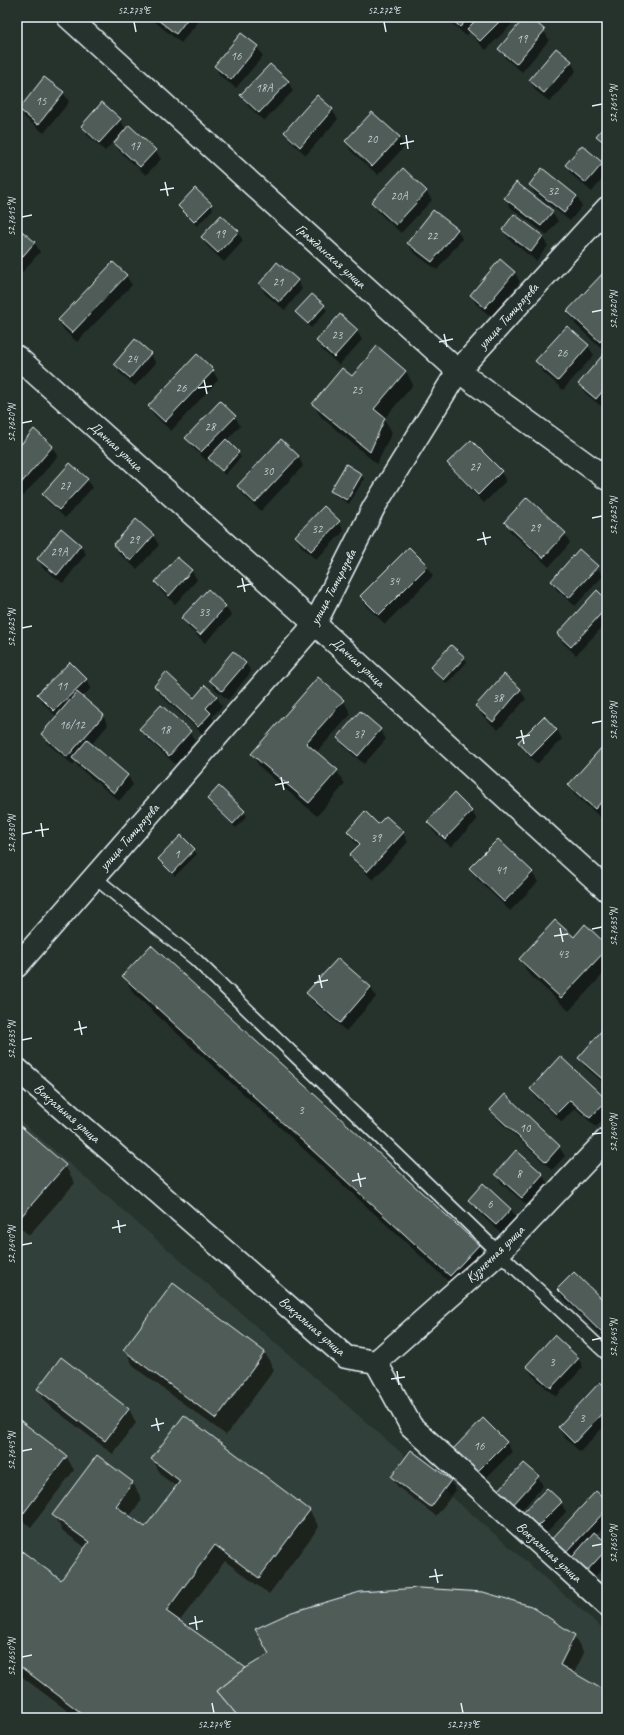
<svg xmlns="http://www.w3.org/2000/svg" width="624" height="1735" font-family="Caveat,sans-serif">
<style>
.built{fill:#333f3a}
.shadow{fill:#0007}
.building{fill:#505c59;stroke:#e8f1f8}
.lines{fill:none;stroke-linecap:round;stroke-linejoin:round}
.service-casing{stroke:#e8f1f8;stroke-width:15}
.minor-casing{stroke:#e8f1f8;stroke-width:25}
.secondary-casing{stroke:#e8f1f8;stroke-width:25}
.service{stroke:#26332d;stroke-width:12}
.minor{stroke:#26332d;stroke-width:22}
.secondary{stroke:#26332d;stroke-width:22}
.ticks{fill:none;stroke:#e8f1f8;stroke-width:1.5}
.labels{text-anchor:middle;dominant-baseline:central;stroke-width:4;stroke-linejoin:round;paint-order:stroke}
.number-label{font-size:12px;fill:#c2ccd0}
.street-label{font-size:14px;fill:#e8f1f8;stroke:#26332d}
.neatline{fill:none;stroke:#e8f1f8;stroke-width:1.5}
.ticks-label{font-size:10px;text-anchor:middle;fill:#e8f1f8}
</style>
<rect width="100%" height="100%" fill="#26332d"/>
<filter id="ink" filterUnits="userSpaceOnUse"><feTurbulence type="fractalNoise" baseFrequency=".025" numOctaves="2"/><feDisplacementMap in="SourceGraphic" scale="8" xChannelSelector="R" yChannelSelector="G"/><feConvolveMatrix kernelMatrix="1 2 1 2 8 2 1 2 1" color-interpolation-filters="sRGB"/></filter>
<g filter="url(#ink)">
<polygon class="built" points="17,1118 607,1632 607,1718 17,1718"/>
<g class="shadow">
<polygon points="151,17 202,17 181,43 154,21"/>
<polygon points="449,17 508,17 512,24 486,50 474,38 470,31 466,36 453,24"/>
<polygon points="527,17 544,31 549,40 522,72 505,58 500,49"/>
<polygon points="242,34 257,47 263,56 236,88 220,76 215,66"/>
<polygon points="571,62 576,71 550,102 535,90 530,81"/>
<polygon points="288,82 293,91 264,121 247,105 242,95"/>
<polygon points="63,92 69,102 44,133 25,118 20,109"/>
<polygon points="317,97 332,110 338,119 306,155 291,142 286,133"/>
<polygon points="120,119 126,130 155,150 161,159 146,175 120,152 114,141 105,151 87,135 82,126"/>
<polygon points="607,125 607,149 603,146 597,136"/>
<polygon points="399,138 404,147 378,175 351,151 346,141"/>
<polygon points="602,164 607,173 592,192 572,175 566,166"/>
<polygon points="543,170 577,197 582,206 570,221 535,194 530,185"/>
<polygon points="426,191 432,200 401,233 378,212 373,202"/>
<polygon points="505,198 552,212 558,221 547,235 510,207"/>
<polygon points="211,205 213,209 197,226 179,206"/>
<polygon points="515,215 542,237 548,246 536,261 509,239 503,230"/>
<polygon points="17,228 35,243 40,252 17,278"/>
<polygon points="457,229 462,239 437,270 413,252 408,243"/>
<polygon points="238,232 243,241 224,262 207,246 202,237"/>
<polygon points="500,261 515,273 520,282 491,317 476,304 471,295"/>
<polygon points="607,270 607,401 602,407 585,393 579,384 606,353 576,325 568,312"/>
<polygon points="126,276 132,285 77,342 64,330 59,321"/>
<polygon points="297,280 302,289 285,310 265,294 260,284"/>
<polygon points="312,295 327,310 311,328 297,313"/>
<polygon points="567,327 588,346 594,355 563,390 542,371 536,361"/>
<polygon points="357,331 362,340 339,365 322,350 317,341"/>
<polygon points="135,341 150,354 156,363 135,386 120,373 115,364"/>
<polygon points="213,371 218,380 171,431 154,415 149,406"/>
<polygon points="406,371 413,385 384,419 392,432 377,464 321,417 313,404 352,378"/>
<polygon points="235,416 240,426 226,441 241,457 225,475 209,458 207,461 192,447 187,438"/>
<polygon points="53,447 58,456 17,503 17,451"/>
<polygon points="298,456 303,466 261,511 244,496 238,486"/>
<polygon points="448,463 501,472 506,481 484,503 454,472"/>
<polygon points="361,475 364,479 349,504 334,495 331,491"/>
<polygon points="87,479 92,488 65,518 49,503 43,494"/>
<polygon points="339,522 344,531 316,560 301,546 296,536"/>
<polygon points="505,522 565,534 570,543 549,567 510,531"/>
<polygon points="153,536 159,545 137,569 119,554 114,545"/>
<polygon points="80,545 86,554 63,583 43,568 38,559"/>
<polygon points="409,548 427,567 433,576 385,624 366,606 361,597"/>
<polygon points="579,551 597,567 603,576 575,606 557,590 552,581"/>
<polygon points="177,558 192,571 197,580 175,604 161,591 156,582"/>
<polygon points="208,590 226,607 231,616 205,643 188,627 182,618"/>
<polygon points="607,601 607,622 576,655 563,643 558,634"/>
<polygon points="451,646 465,658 467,662 447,684 434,672 431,667"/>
<polygon points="246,663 251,672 228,700 215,689 210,680"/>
<polygon points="17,664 21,672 17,676"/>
<polygon points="504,675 520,690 526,699 498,730 482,715 476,706"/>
<polygon points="86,679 91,688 82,698 103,716 108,725 91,745 128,776 133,785 119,801 78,767 76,762 73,765 47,743 42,734 57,717 43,703 38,694"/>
<polygon points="155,686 194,699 205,687 217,697 222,706 212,717 215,723 204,735 160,695"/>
<polygon points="343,700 351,714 316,753 337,771 345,784 317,816 260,767 252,754"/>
<polygon points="360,713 380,730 386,739 364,764 344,747 339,738"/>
<polygon points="140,729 190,732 195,741 175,764 146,738"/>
<polygon points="557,730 562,739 537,764 524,751 519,742"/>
<polygon points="607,751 607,810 601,818 574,794 569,785"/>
<polygon points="219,787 247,816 236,828 210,803 208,799"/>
<polygon points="472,811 477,820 451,847 433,831 428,822"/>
<polygon points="348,831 403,833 408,842 373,880 356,864 351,855 359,846 353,840"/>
<polygon points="181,837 197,854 175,876 160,859"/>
<polygon points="498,840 532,873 538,882 510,911 476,878 470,869"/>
<polygon points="574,938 607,947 607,970 569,1011 528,973 520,959"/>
<polygon points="338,959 371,988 376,997 346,1031 313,1002 308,993"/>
<polygon points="124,976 478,1245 488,1262 460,1292 133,993"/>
<polygon points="607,1032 607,1086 585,1067 580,1058"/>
<polygon points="531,1089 606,1101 607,1115 596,1127 575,1108 562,1122 536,1098"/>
<polygon points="505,1096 559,1147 565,1156 552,1170 497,1119 491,1110"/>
<polygon points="17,1125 65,1166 75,1183 29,1235 17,1225"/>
<polygon points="516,1152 542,1175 548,1184 528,1206 501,1183 496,1174"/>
<polygon points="469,1200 511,1209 516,1218 502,1234 475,1209"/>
<polygon points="173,1285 265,1353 274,1370 226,1435 134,1367 125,1350"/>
<polygon points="558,1289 607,1306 607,1341 563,1298"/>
<polygon points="578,1358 583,1367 556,1397 532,1375 527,1366"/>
<polygon points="38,1389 129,1409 136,1423 113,1454 46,1403"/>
<polygon points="607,1390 607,1423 580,1452 564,1437 559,1428"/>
<polygon points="17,1419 66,1456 74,1470 31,1527 17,1517"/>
<polygon points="506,1442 512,1452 482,1482 458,1459"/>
<polygon points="412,1452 450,1481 456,1490 436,1516 398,1487 392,1478"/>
<polygon points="98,1457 133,1483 142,1500 129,1517 145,1529 177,1487 162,1476 152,1459 309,1510 319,1527 269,1594 225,1561 179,1622 246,1669 574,1636 584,1653 574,1673 607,1693 607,1718 77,1718 17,1673 17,1554 61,1581 86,1548 63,1531 53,1515"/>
<polygon points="538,1477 543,1486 518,1514 498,1492"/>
<polygon points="561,1503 566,1512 540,1539 526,1526"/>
<polygon points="607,1503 607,1523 596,1535 607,1545 607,1563 589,1584 554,1552"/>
</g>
<g class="building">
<polygon points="154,17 189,17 176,34"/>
<polygon points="449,17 470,17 460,27"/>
<polygon points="479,17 504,17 480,41 467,29"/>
<polygon points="525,17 530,17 545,30 516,64 498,49"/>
<polygon points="241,33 258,46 231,80 214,66"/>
<polygon points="556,48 572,61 544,93 529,80"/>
<polygon points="270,64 289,81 259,113 240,95"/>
<polygon points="44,77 64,92 38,125 19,109"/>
<polygon points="317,95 333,109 300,147 284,132"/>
<polygon points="102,102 121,119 99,143 81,126"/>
<polygon points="372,112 400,137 372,167 345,141"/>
<polygon points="607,123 607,145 596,136"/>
<polygon points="129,125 156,150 140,167 114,143"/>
<polygon points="582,145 603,163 586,183 565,165"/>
<polygon points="403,168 427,191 396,225 371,202"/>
<polygon points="542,168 577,196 564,213 529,185"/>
<polygon points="516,182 553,211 541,226 504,198"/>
<polygon points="195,188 212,204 194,222 178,206"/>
<polygon points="433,210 458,229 432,262 407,243"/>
<polygon points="514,214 543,236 531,252 502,230"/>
<polygon points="221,215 239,231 218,253 201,237"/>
<polygon points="17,227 35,242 17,263"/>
<polygon points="500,259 515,272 485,308 470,295"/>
<polygon points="113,262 127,275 72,333 58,320"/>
<polygon points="277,262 298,280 279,302 259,284"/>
<polygon points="607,269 607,334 600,342 567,311"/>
<polygon points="312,294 325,305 308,324 295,312"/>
<polygon points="340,314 358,330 334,357 316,341"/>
<polygon points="567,326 589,345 558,381 535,361"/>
<polygon points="135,339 151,353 130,378 114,364"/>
<polygon points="377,346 406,371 374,409 385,418 370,452 312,404 342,368 352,376"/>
<polygon points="607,350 607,386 596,399 578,384"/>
<polygon points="197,354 214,370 165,422 148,406"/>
<polygon points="220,401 236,416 201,452 185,438"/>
<polygon points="34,429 53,446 17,488 17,449"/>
<polygon points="226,439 239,452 222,471 208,458"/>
<polygon points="281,439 299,456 255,503 237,486"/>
<polygon points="471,440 502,471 478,495 447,463"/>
<polygon points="70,463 88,479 59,510 42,494"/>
<polygon points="346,464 362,474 347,500 330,491"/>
<polygon points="527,497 566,533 543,558 504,522"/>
<polygon points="324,506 340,521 311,551 295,536"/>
<polygon points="136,519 154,535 131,561 113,545"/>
<polygon points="61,528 81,545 57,575 37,559"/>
<polygon points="409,547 428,566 379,615 360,596"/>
<polygon points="579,549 598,566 569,598 551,581"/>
<polygon points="177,557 192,570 169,596 155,582"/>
<polygon points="208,589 226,606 200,635 181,618"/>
<polygon points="597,590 607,600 607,607 571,647 557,634"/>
<polygon points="451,645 465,657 444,680 430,667"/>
<polygon points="233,651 246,663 222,691 209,680"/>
<polygon points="70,662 87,679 54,711 37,694"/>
<polygon points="166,672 194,698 205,685 217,696 206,708 211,713 198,727 154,686"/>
<polygon points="504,674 521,689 493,722 475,706"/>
<polygon points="318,677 344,700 306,743 338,770 309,803 251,754"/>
<polygon points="77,692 104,715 67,757 41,734"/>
<polygon points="161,705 191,731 169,756 139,729"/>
<polygon points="360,711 381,729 358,756 337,738"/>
<polygon points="544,716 557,730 531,756 518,742"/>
<polygon points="87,740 128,775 114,793 72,758"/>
<polygon points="603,746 607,749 607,796 595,809 568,785"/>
<polygon points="219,786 245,811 233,824 207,799"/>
<polygon points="454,793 472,811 445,839 427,822"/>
<polygon points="365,811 378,824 386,816 404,832 367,872 349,855 360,844 347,831"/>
<polygon points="181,835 195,849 172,873 158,859"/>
<polygon points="498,839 533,872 504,902 469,868"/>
<polygon points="555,920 574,937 585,924 607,945 607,949 561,998 519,959"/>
<polygon points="151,945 479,1245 450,1276 122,976"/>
<polygon points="338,958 371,987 340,1023 306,993"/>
<polygon points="604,1028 607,1031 607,1083 578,1058"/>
<polygon points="560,1056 607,1100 590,1118 570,1100 556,1114 530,1089"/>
<polygon points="505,1094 560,1146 546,1162 490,1110"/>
<polygon points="17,1123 66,1165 19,1219 17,1217"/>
<polygon points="516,1150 543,1174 522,1198 495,1174"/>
<polygon points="483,1183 511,1209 496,1225 468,1200"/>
<polygon points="574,1272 607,1304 607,1338 557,1289"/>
<polygon points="173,1283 265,1352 216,1419 123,1350"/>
<polygon points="554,1335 579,1358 551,1388 526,1366"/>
<polygon points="61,1357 129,1409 105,1441 37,1389"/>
<polygon points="600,1382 607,1388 607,1408 574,1443 558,1427"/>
<polygon points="184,1415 310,1510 259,1578 215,1545 166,1611 246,1668 217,1691 237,1715 234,1718 88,1718 17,1664 17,1552 19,1549 61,1580 89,1542 52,1515 97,1455 133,1482 116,1506 145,1527 180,1481 151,1459"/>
<polygon points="17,1418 67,1456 23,1514 17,1510"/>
<polygon points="483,1418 507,1442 476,1473 452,1450"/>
<polygon points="411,1450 451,1480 431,1507 391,1477"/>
<polygon points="524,1463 539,1476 512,1506 497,1492"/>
<polygon points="547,1488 562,1502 534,1530 520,1516"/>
<polygon points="596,1491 607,1501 607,1509 563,1556 548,1543"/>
<polygon points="594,1532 607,1543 607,1549 583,1575 568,1562"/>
<polygon points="419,1588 483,1592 531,1606 575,1635 560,1665 607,1692 607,1718 234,1718 237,1715 217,1691 246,1668 269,1654 255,1629 292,1612 360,1592"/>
</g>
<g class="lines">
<g class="service-casing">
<polyline id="service" points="94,877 195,959 499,1253 607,1354"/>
</g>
<g class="minor-casing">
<g id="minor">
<polyline points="68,17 458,371 607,479"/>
<polyline points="17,357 315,624 607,890"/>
<polyline points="17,1069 346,1357 376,1362"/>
<polyline points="376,1362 411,1426 607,1605"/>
<polyline points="376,1362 499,1253 607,1139"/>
</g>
</g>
<g class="secondary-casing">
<polyline id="secondary" points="17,966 315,624 374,507 458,371 607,208"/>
</g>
<use href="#service" class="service"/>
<use href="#minor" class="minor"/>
<use href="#secondary" class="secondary"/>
</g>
</g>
<path class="ticks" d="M 134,22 L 136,32M 384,22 L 386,32M 592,106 L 602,104M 406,135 L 408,149M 400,144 L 414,141M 165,182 L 168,196M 160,190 L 174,188M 22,217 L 32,215M 592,312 L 602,310M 444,334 L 447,347M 439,342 L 453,339M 204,380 L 207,394M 198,388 L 212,386M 22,423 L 32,421M 592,518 L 602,516M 483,532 L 486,545M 477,540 L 491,537M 242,578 L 245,592M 237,587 L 251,584M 22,628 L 32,626M 592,723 L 602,721M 521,730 L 524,744M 516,738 L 530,735M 281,777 L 284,790M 275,785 L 289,782M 41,823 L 43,837M 35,831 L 49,829M 22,834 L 32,832M 560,928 L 563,942M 592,929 L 602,927M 554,936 L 568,934M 319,975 L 322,988M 314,983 L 328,980M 79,1021 L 82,1035M 74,1030 L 87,1027M 22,1040 L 32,1038M 592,1134 L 602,1133M 358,1173 L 361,1187M 352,1181 L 366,1178M 118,1220 L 120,1233M 112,1228 L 126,1225M 22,1245 L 32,1243M 592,1340 L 602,1338M 397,1371 L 399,1385M 391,1379 L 405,1377M 156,1418 L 159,1431M 151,1426 L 164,1423M 22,1451 L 32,1449M 592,1546 L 602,1544M 435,1569 L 438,1583M 429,1577 L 443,1575M 195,1616 L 197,1630M 189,1624 L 203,1621M 22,1657 L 32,1655M 212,1703 L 214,1713M 461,1703 L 463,1713"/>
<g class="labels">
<g class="number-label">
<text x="522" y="39">19</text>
<text x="236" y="56">16</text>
<text x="264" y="88">18А</text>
<text x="41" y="101">15</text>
<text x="372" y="139">20</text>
<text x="135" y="146">17</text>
<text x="553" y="191">32</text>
<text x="399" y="196">20А</text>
<text x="220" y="234">19</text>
<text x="432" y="236">22</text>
<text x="278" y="282">21</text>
<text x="337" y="335">23</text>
<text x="562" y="353">26</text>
<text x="132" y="359">24</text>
<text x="181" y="388">26</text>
<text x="357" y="390">25</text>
<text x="210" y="427">28</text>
<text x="475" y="467">27</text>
<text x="268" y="471">30</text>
<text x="65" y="486">27</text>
<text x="535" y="528">29</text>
<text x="317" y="529">32</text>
<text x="134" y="540">29</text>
<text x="59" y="552">29А</text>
<text x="394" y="581">34</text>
<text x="204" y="612">33</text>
<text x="62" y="686">11</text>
<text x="498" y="698">38</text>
<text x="72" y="725">16/12</text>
<text x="165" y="730">18</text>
<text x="359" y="734">37</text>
<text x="376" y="838">39</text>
<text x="177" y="854">1</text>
<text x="501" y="870">41</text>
<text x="563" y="954">43</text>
<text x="301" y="1110">3</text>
<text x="525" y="1128">10</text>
<text x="519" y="1174">8</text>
<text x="490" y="1204">6</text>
<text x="552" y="1362">3</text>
<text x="582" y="1418">3</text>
<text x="479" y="1446">16</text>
</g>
<g class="street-label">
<text transform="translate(331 256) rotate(42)">Гражданская улица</text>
<text transform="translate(508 316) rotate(-48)">улица Тимирязева</text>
<text transform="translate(116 446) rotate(42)">Дачная улица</text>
<text transform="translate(333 587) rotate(-62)">улица Тимирязева</text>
<text transform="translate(358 662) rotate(42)">Дачная улица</text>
<text transform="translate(129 837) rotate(-49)">улица Тимирязева</text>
<text transform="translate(67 1113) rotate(41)">Вокзальная улица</text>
<text transform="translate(495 1254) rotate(-44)">Кузнечная улица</text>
<text transform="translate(312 1326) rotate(41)">Вокзальная улица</text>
<text transform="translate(549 1552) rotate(42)">Вокзальная улица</text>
</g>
</g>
<rect width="624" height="1735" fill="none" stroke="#26332d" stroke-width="44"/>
<rect x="22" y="22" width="580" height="1691" class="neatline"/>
<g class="ticks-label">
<text x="134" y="14">52.273°E</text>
<text x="384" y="14">52.272°E</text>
<text transform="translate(613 104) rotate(-90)" y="4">52.7615°N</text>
<text transform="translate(11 217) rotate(-90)" y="4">52.7615°N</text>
<text transform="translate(613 310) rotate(-90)" y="4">52.7620°N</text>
<text transform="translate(11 423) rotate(-90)" y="4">52.7620°N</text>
<text transform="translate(613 516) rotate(-90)" y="4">52.7625°N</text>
<text transform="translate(11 628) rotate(-90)" y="4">52.7625°N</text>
<text transform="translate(613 721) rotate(-90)" y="4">52.7630°N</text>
<text transform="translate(11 834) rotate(-90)" y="4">52.7630°N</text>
<text transform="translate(613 927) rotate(-90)" y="4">52.7635°N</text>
<text transform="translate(11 1040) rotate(-90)" y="4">52.7635°N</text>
<text transform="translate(613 1133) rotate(-90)" y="4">52.7640°N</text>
<text transform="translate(11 1245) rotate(-90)" y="4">52.7640°N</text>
<text transform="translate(613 1338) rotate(-90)" y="4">52.7645°N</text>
<text transform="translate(11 1451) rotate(-90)" y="4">52.7645°N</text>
<text transform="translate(613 1544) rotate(-90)" y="4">52.7650°N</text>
<text transform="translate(11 1657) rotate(-90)" y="4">52.7650°N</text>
<text x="214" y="1728">52.274°E</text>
<text x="463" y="1728">52.273°E</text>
</g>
</svg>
